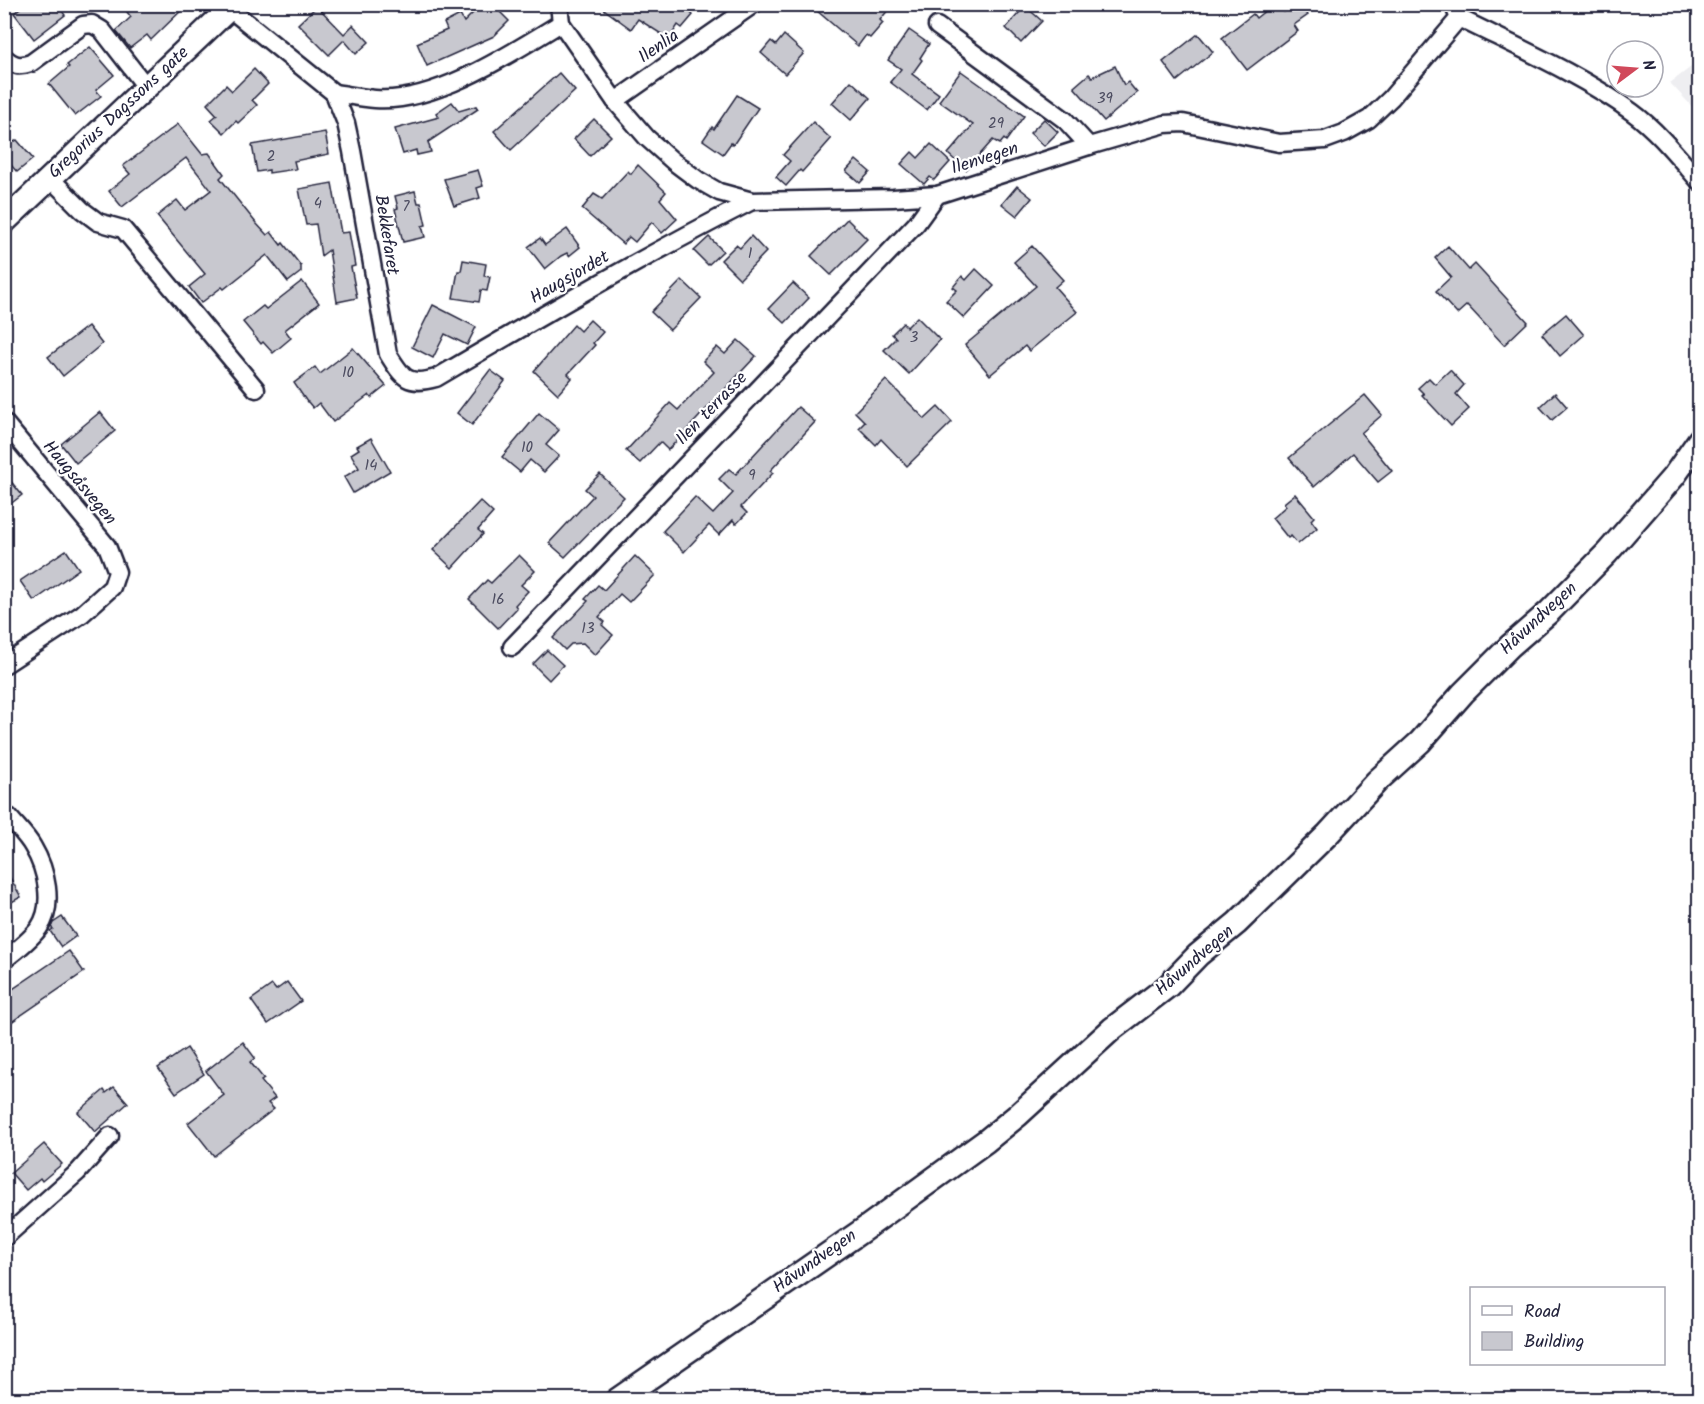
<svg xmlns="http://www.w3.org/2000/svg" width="1704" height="1404" font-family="Kalam,sans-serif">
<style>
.built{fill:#eeeef1}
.building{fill:#c8c8cf;stroke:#22223b;stroke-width:1.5}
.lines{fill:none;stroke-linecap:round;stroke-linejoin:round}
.street-casing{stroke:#22223b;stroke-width:21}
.secondary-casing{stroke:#22223b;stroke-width:27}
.street{stroke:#fff;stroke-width:16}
.secondary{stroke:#fff;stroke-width:22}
.labels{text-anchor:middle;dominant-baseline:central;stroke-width:4.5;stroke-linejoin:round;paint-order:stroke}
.number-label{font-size:15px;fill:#4c4c60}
.street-label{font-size:18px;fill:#22223b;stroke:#fff}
</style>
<rect width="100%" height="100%" fill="#fff"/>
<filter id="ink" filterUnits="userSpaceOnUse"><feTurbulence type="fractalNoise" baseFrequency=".0167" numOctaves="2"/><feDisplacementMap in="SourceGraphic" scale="12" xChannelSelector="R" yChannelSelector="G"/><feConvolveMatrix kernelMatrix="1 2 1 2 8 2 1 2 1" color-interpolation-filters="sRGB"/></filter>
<g filter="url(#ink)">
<polygon class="built" points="1699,61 1699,114 1670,83"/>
<g class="building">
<polygon points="25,4 57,4 65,15 34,39 14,13"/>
<polygon points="135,4 188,4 151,40 147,35 130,48 116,31 131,17 127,12"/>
<polygon points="482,4 492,4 509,21 494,36 427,66 417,43 447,30 444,23 460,15 464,22"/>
<polygon points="597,4 681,4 693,15 682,28 678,25 669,39 638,19 631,29"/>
<polygon points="809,4 893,4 880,20 883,23 870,38 866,35 858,46"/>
<polygon points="1293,4 1300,4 1308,15 1294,25 1298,31 1247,70 1222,38 1253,14 1256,18 1271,6 1275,11 1280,7 1284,12"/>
<polygon points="317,6 344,34 353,25 369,42 356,54 344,40 329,55 298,24"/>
<polygon points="1025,6 1042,21 1021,43 1006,28"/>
<polygon points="909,30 929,44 920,58 922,60 912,74 939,94 927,110 890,82 901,69 888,60"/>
<polygon points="1198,34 1213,52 1177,81 1163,62"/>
<polygon points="784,35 804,53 785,74 761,53 771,41 776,45"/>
<polygon points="90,47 114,75 96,90 101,96 75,116 49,84 69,67 67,65"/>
<polygon points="1115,66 1124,85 1128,82 1137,93 1104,121 1074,87 1089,74 1092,77"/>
<polygon points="254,69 268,84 252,100 257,105 238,123 236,121 224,133 211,120 217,115 207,104 226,85 232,91"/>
<polygon points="961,71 1024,116 1006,141 1004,139 1000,144 993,140 966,170 948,154 973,125 939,101"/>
<polygon points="559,73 575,91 511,150 494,131"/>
<polygon points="851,81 870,98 851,120 832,103"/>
<polygon points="737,95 758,108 733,145 731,143 723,154 703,140 712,127 714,129"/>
<polygon points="452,102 459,111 476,106 478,109 428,142 431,152 417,155 416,150 403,154 395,129 439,117 436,113"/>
<polygon points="594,119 611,136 590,156 574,139"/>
<polygon points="1044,119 1058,132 1044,146 1030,133"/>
<polygon points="813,122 831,139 802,172 800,170 786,186 776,177 790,161 783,155"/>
<polygon points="178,124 202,154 209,153 224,174 220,178 256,223 267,235 271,232 281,245 283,243 301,266 301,272 288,282 267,255 224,289 222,287 201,303 189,287 205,274 157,216 177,200 185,210 211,190 186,158 122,207 109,191 130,174 123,166"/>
<polygon points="4,131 14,142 17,140 33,159 17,172 4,157"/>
<polygon points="325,132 329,154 294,161 296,169 269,173 269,170 257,172 252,145"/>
<polygon points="931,144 950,162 934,180 930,177 924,184 901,164 912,152 918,158"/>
<polygon points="856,160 870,172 860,183 846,171"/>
<polygon points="638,165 666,192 660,199 677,219 662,233 652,222 635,242 629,237 623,244 582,209 594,194 602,199 628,171 631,174"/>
<polygon points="478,170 483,186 477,188 480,198 454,206 444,179"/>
<polygon points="332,183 341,233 349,232 355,266 351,267 357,298 337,302 329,250 321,256 316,224 306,225 299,189"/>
<polygon points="1017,186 1032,198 1017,216 1002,204"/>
<polygon points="415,191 418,203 421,203 426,225 422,226 425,237 403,242 395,209 398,208 395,196"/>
<polygon points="847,219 867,239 831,275 811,256"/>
<polygon points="567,229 580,247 569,256 567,253 561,256 545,269 528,247 540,238 545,245"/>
<polygon points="751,236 766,252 740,279 721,260 736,245 740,248"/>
<polygon points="709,237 723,251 708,265 694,251"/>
<polygon points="1032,246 1063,280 1055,287 1077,312 1029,351 1025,346 990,375 965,345 1036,286 1014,262"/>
<polygon points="1448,246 1469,270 1475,264 1528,322 1504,345 1467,305 1457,314 1436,291 1451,277 1435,258"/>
<polygon points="463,260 486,264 484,276 490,277 487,291 481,290 479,302 453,298 458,271 461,271"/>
<polygon points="976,269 994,286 964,318 946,301 957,290 953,287 962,276 966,280"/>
<polygon points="682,280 701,298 670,330 651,312"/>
<polygon points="302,281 319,303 285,330 291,338 273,353 263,342 261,344 243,322 263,306 266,309"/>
<polygon points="793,283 809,298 785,323 769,308"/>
<polygon points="433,305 476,327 467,345 445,334 433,358 412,347"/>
<polygon points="1566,314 1584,335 1560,356 1542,334"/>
<polygon points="917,317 940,340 909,374 884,350 896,338 892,334 903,323 907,327"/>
<polygon points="590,320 603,332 593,343 595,345 568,374 572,378 558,394 534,371 574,325 580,331"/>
<polygon points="88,326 102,344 63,376 48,357"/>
<polygon points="738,340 756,356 668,450 660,442 640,463 626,451 670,403 678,410 714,372 703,361 717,347 725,354"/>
<polygon points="353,348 386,386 371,398 369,395 333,422 319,403 313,408 308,402 307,402 294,383 315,367 320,374"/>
<polygon points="490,370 505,381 472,425 457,413"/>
<polygon points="1450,370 1464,385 1456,394 1469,409 1451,426 1422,395 1424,394 1418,388 1429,378 1435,384"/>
<polygon points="886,380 925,419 938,407 952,422 907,466 881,439 876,445 859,428 865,422 855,412"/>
<polygon points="1555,393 1567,407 1552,420 1540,407"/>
<polygon points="1365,395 1382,415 1361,433 1392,471 1378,482 1353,453 1314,487 1289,458"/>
<polygon points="798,407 815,422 770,471 773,473 741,507 747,513 736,524 733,520 719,535 709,525 684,552 663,531 695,497 713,514 733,493 719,479 729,469 736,474"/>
<polygon points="100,412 115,431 76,463 61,444"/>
<polygon points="539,413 559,430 546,445 559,456 544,472 530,460 520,472 502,457"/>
<polygon points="371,438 390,471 353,493 344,477 359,468 351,454 359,449 357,446"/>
<polygon points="4,473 22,495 4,509"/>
<polygon points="600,474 624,497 565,557 549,543 593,496 585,489"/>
<polygon points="1295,494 1314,517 1311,520 1317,528 1298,544 1291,536 1288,538 1272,518 1286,506 1284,503"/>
<polygon points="480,501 493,513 478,530 483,534 452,568 433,550"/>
<polygon points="66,550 79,569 34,601 20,581"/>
<polygon points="519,555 535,571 521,585 528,591 515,605 517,608 498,628 469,599 487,580 491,583"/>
<polygon points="635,556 655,575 629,602 620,594 599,617 605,622 602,625 613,635 595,655 583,643 571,644 565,650 553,638 588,601 585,599 598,585 604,590"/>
<polygon points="547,650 563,665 549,680 533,664"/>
<polygon points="4,867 21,897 4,906"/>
<polygon points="62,917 76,936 61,947 50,931 53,929 51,927 53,923"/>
<polygon points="69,951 84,972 4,1027 4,995"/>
<polygon points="287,982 301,1001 268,1024 251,1000 272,985 276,990"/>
<polygon points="243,1042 255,1058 250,1062 264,1079 261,1081 275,1098 268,1103 274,1109 214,1156 188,1123 224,1095 206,1071"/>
<polygon points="187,1048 204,1074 176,1093 158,1068"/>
<polygon points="114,1087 128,1103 95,1132 78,1112 104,1090 106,1093"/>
<polygon points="44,1144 62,1164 42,1181 40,1178 26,1190 11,1173"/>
</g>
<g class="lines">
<g class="street-casing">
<g id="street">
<polyline points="559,4 561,23 615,101 647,138 674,162 698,180 719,192 752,201 893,198 937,195 1089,146 1165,124 1183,123 1279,143 1325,140 1344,133 1369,119 1391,98 1459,18"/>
<path d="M 1453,4 L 1459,18 C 1517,47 1580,74 1632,112 C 1658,131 1679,158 1700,182"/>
<path d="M 230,9 L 334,93 L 346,123 L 352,151 L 388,354 C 403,378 407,386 436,378 C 540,317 644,256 752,201"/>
<polyline points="937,26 1065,120 1089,146"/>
<path d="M 4,57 C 14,66 19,67 31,63 L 83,25 L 92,24 L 102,30 L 147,88"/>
<path d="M 334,93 C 348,95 362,98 375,99 C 434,104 512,53 561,23"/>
<polyline points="615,101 754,4"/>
<polyline points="50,178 82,210 98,222 123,229 256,389"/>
<polyline points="4,422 107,546 117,572 112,587 82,614 4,665"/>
<polyline points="512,647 916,224 937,195"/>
<path d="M 4,815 L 9,817 C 17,827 27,836 33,847 C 46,869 55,905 39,928 C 30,940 16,951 4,960"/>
<polyline points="4,1238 78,1172 110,1136"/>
</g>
</g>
<g class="secondary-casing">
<g id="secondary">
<polyline points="4,222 234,4"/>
<polyline points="617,1400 863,1230 986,1141 1018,1115 1112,1029 1168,986 1198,955 1237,923 1328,834 1377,781 1420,742 1463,693 1510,646 1549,612 1607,553 1674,476 1700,439"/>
</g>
</g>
<use href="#street" class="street"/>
<use href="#secondary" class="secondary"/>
</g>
</g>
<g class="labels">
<g class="number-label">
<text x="1105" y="99">39</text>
<text x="996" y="124">29</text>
<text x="271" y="157">2</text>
<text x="318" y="204">4</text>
<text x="406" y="207">7</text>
<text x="750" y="254">1</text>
<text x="914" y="338">3</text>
<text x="348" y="373">10</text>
<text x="527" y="448">10</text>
<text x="371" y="466">14</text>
<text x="752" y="476">9</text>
<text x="498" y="600">16</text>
<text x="588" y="629">13</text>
</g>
<g class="street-label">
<text transform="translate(659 47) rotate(-35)">Ilenlia</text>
<text transform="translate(119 113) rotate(-43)">Gregorius Dagssons gate</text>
<text transform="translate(985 159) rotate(-18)">Ilenvegen</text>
<text transform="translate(386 235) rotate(81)">Bekkefaret</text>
<text transform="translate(570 278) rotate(-30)">Haugsjordet</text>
<text transform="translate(712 409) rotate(-46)">Ilen terrasse</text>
<text transform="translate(79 483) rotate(50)">Haugsåsvegen</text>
<text transform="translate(1539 619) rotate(-43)">Håvundvegen</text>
<text transform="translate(1195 961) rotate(-41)">Håvundvegen</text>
<text transform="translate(815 1262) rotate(-35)">Håvundvegen</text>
</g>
</g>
<rect width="1704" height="1404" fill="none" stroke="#fff" stroke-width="24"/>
<rect x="12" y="12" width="1680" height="1380" fill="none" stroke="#22223b" stroke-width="2" filter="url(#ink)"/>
<rect x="1470" y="1287" width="195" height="78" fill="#ffffff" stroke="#a7a7b1" stroke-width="1.5"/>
<rect x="1482" y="1306" width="30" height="9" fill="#ffffff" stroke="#a7a7b1" stroke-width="1.5"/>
<text x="1524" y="1317" font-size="18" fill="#22223b">Road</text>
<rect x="1482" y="1332" width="30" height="18" fill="#c8c8cf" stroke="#a7a7b1" stroke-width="1.5"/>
<text x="1524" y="1347" font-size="18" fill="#22223b">Building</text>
<g transform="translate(1635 69) rotate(74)"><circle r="28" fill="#ffffff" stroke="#a7a7b1" stroke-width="1.5"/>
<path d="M0-4.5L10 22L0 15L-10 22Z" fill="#d1495b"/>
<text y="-9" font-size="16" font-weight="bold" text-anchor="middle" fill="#22223b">N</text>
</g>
</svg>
